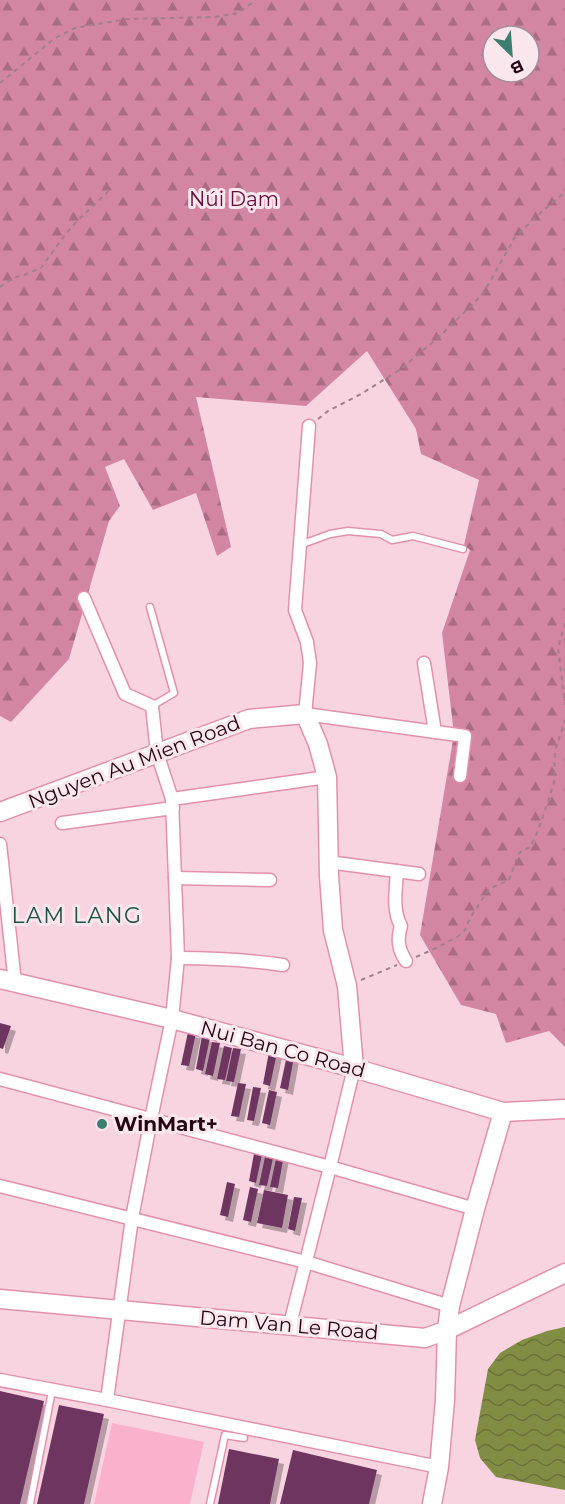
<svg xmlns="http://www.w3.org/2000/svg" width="565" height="1504" font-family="Montserrat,sans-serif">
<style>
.grass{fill:#fab1cb}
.forest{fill:url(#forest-firs);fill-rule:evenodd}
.water{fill:url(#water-waves)}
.building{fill:#6e3661;filter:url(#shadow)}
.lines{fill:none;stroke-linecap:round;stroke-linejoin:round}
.lane-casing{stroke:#e390ae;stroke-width:9}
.street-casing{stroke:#e390ae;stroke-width:15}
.secondary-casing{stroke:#e390ae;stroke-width:21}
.path{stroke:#a17f8c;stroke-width:2;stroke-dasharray:4.5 4.5;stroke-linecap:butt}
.lane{stroke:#fff;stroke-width:6}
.street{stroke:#fff;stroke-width:12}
.secondary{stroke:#fff;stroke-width:18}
.poi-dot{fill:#3c7e70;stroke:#fae7ed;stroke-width:2}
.labels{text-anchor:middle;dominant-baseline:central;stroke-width:6;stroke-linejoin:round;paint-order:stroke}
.park-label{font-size:20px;fill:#670b3a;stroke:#fae7ed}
.street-label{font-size:20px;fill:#240613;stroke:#fae7ed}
.poi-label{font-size:20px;font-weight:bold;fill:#240613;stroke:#fae7ed;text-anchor:start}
.quarter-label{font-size:22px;letter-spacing:1.5px;fill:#1c5246;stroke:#fae7ed}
</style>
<defs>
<pattern id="forest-firs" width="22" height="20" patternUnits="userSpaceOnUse" patternTransform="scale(1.5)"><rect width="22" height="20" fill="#d286a2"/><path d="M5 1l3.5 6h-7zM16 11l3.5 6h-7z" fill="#aa6c83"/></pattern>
<pattern id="water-waves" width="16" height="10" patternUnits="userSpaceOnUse" patternTransform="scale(1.5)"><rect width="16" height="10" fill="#828d44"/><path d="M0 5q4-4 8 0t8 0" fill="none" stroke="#6a7138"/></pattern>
<filter id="shadow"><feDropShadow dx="5" dy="5" stdDeviation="0" flood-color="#0004"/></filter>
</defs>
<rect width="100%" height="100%" fill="#f8d4e0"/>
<polygon class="grass" points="112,1423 204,1442 190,1504 94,1504"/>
<path class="forest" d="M 0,0 L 565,0 L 565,1047 L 549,1031 L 506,1043 L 496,1014 L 461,1005 L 420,935 L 454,734 L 442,633 L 470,550 L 464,545 L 479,480 L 421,454 L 416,429 L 367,351 L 306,406 L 196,397 L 231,547 L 217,556 L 196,493 L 153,510 L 124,459 L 105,467 L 120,506 L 109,521 L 69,659 L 11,722 L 0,716 ZM 493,36 L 529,36 L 529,72 L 493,72 Z"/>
<polygon class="water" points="565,1327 565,1490 496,1477 480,1458 475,1440 488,1369 500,1353 522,1340 547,1331"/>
<g class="building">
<polygon points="0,1023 11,1026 3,1049 0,1048"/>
<polygon points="188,1032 196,1033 189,1066 181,1065"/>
<polygon points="202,1036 210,1038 203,1071 196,1069"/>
<polygon points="212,1042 220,1043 213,1076 205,1074"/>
<polygon points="224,1046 232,1048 225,1080 217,1079"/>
<polygon points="233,1048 241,1049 234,1082 226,1081"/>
<polygon points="269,1052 277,1053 270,1086 263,1084"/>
<polygon points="287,1055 294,1057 288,1090 280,1088"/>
<polygon points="238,1083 246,1084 239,1117 231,1116"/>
<polygon points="253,1087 261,1088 254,1121 247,1120"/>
<polygon points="269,1090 277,1092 270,1125 262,1123"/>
<polygon points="255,1148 263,1150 256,1183 249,1181"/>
<polygon points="266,1152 274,1154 267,1186 259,1185"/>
<polygon points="277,1154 284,1155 278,1188 270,1187"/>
<polygon points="227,1182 235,1184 228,1217 220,1215"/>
<polygon points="250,1187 258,1189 251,1222 243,1220"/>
<polygon points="264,1190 288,1195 282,1228 257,1223"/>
<polygon points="294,1197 302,1198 295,1231 288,1229"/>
<polygon points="0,1391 44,1401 20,1504 0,1504"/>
<polygon points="59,1405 104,1414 84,1504 37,1504"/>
<polygon points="229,1449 279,1459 270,1504 218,1504"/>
<polygon points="293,1450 377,1470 369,1504 280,1504"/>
</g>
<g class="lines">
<g class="lane-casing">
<g id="lane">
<polyline points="300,545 330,534 348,531 381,534 392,540 413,536 463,549"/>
<polyline points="150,607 174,693 152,706"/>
<polyline points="30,1504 51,1396"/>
<polyline points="210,1504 225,1435 244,1438"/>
</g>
</g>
<g class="street-casing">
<g id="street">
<polyline points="309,426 295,610 307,642 310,663 305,714 465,736 460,776"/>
<polyline points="84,598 125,694 152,706 157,753 172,799 178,958 172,1019 151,1119 132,1218 107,1400"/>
<polyline points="424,663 435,732"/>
<polyline points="172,799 327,777"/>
<polyline points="62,823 173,808"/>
<polyline points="0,844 15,983"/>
<polyline points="328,862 419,874"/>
<path d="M 397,871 C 396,889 392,910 401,926 C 397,939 398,949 406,961"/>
<polyline points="175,878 270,880"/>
<path d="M 178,958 C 214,958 248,960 283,965"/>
<polyline points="0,1079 330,1167 475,1209"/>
<polyline points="0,1186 306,1262 450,1306"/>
<polyline points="290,1324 330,1167 354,1068"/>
<polyline points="0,1380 107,1400 439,1467"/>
</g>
</g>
<g class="secondary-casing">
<g id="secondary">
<polyline points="0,812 249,719 305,714 318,744 327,777 329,876 333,930 347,986 354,1068"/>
<polyline points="0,979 172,1019 354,1068 503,1112 565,1109"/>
<polyline points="0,1299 425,1338 447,1330 565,1273"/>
<polyline points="432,1504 439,1467 445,1400 447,1330 450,1306 475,1209 503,1112"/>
</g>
</g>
<g class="path">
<polyline points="0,83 55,38 75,28 127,19 215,17 238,13 256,0"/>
<polyline points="0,287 13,278 24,275 41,268 64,236 78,220 111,189"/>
<polyline points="318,419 328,411 361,394 401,369 440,336 483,294 515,237 538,215 565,192"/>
<polyline points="565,623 558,648 565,705"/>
<polyline points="416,957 434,949 457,937 465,930 470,918 489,889 509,880 519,853 530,847 535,838 541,822 554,783 555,751 565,720"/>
<polyline points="361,980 397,965"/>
</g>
<use href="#lane" class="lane"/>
<use href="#street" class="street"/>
<use href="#secondary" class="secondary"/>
</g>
<circle class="poi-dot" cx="102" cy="1124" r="6"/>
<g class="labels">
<g class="park-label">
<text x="234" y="199">Núi Dạm</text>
</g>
<g class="street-label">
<text transform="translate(134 762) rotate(-21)">Nguyen Au Mien Road</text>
<text transform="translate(283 1049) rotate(15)">Nui Ban Co Road</text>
<text transform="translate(289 1325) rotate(5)">Dam Van Le Road</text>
</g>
<g class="poi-label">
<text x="114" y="1124">WinMart+</text>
</g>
<g class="quarter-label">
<text x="77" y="915">LAM LANG</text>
</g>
</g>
<g transform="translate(511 54) rotate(155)"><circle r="28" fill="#fae7ed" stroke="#a48d96" stroke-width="1.5"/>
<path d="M0-4.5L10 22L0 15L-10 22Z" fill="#3c7e70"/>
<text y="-9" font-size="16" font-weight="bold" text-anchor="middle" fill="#240613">B</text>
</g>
</svg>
